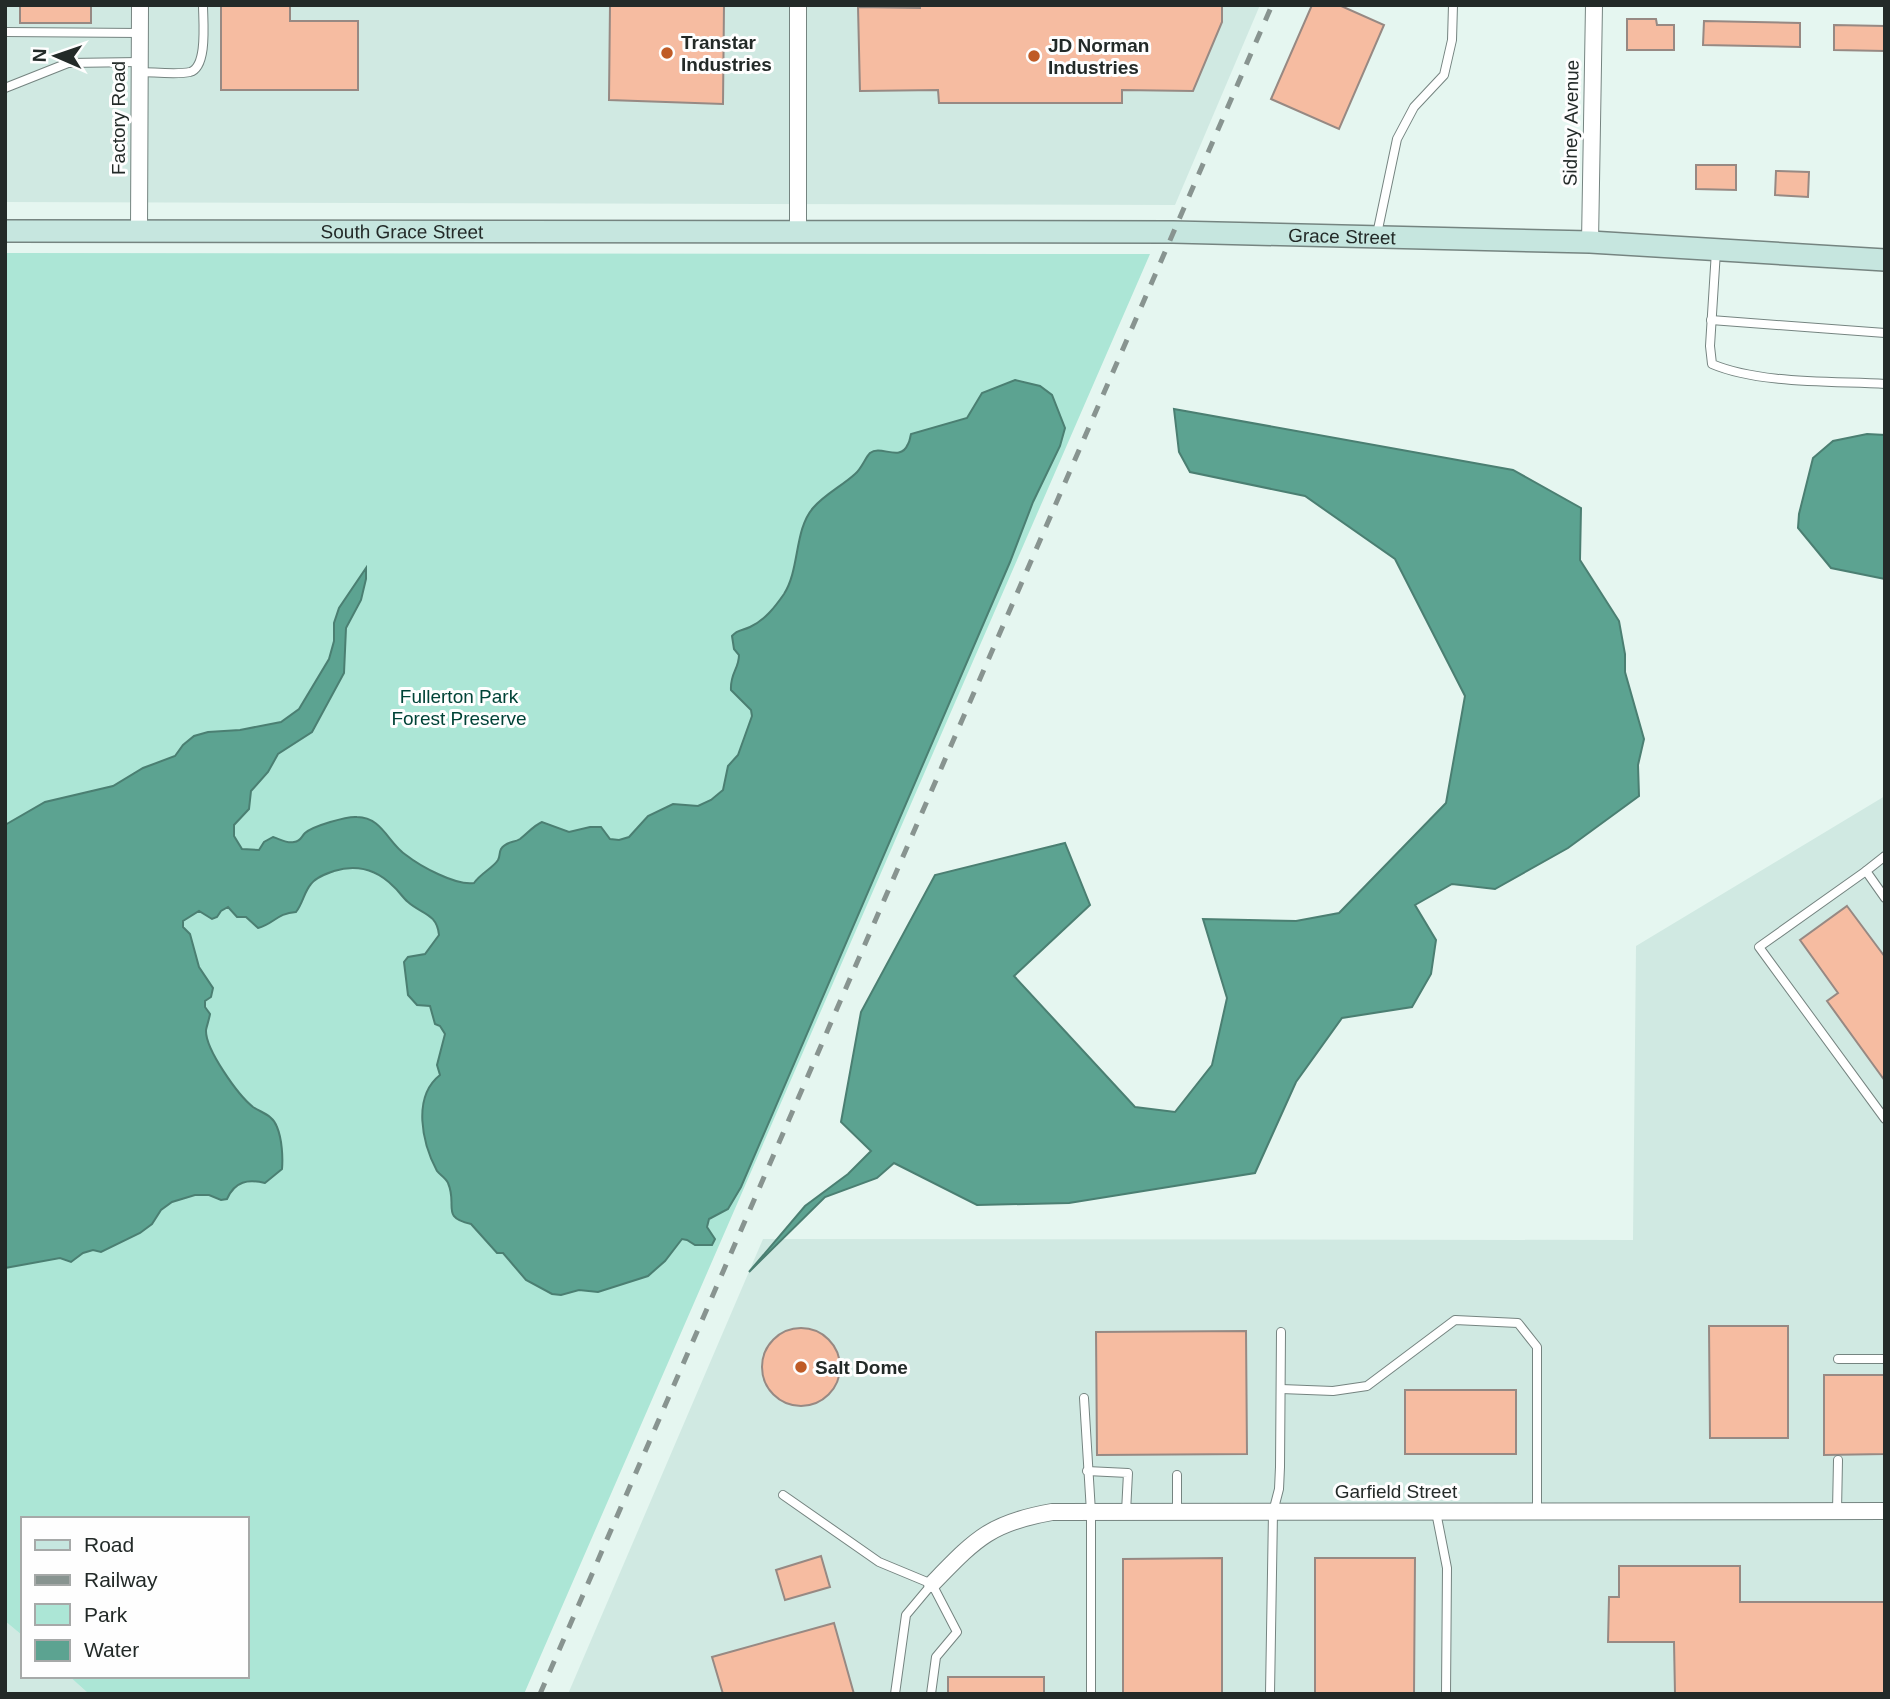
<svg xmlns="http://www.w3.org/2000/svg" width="1890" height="1699" font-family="Arial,sans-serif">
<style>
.built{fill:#d0e9e2}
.green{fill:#ace6d6}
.water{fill:#5ca391;stroke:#4b7f72;stroke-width:2}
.building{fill:#f6bca1;stroke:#978983;stroke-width:2}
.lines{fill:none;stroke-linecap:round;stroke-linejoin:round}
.lane-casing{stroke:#758480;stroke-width:10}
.street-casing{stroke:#758480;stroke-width:18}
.secondary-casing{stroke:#758480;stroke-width:24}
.lane{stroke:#fff;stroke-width:8}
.street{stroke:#fff;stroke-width:16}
.secondary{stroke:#c6e6df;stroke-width:21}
.rail{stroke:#889490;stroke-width:5;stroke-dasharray:12 12;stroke-linecap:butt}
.poi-dot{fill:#bf5b26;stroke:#fefefe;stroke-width:2.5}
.labels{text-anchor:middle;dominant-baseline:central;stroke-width:6;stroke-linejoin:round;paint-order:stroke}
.poi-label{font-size:19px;font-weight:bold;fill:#232a28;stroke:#fefefe;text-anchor:start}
.street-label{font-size:19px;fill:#232a28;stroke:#fefefe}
.park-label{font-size:19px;fill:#004337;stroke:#fefefe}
</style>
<rect width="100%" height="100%" fill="#e5f6f0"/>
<g class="built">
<polygon points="5,5 1260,5 1175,205 5,202"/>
<polygon points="1885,796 1885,1694 568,1694 763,1239 1633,1240 1636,946"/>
<polygon points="5,1621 23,1636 23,1676 69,1676 89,1694 5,1694"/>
</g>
<polygon class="green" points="5,253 1150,254 524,1694 89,1694 69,1676 247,1676 247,1519 23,1519 23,1636 5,1621"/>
<g class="water">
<path d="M 1015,380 L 1040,386 L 1052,395 L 1065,428 L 1060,446 L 1033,502 L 1010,562 L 741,1187 L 728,1209 L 709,1219 L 707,1227 L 715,1239 L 712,1245 L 695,1245 L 687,1240 L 682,1239 L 665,1261 L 648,1276 L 598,1292 L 579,1290 L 561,1295 L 552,1294 L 526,1280 L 503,1253 L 497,1253 L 471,1224 C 440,1217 458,1206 448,1183 C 446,1178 440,1175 437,1171 C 422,1143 412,1097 440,1075 L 437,1065 L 445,1034 L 440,1026 L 435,1024 L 430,1006 L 417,1005 L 408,995 L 404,962 L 408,957 L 425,954 L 439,935 C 437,913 421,914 408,902 C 402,897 399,891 393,886 C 376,869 357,864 334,871 C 326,874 316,877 311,884 C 304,892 303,903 296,912 C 277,913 274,924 258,928 L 246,917 L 237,917 L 228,907 L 221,911 L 217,917 L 212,919 L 199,911 L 183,921 L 183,927 L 190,934 L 199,967 L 213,988 L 211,997 L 205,1001 L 205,1007 L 210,1014 C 209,1020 207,1025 206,1030 C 205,1049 238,1095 253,1107 C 262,1113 273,1115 277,1127 C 282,1139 283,1157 282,1169 L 265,1183 C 248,1179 235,1181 227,1199 L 221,1200 L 209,1195 L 195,1195 L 172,1202 L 161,1210 L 152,1224 L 140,1233 L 101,1252 L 93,1250 L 83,1253 L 71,1262 L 60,1258 L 5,1268 L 5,825 L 45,802 L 113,786 L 143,768 L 175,756 L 183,745 L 194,736 L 208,732 L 240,730 L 281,722 L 299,709 L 329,659 L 334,641 L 334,623 L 339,608 L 366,568 L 366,579 L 361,600 L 346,628 L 344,673 L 312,732 L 278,754 L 268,772 L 251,791 L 249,809 L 234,825 L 234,836 L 242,849 L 259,850 L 264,842 L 273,837 C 280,839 287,844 294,842 C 301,841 301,837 305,833 C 313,826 347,816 357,817 C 382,817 388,843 406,855 C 420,866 456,886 474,883 C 481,873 493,868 498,860 C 500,857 499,853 501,849 C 506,841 514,843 520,839 C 528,833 533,826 542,822 L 569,832 L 590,827 L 601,827 L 610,839 L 619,840 L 629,837 L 648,816 L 673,804 L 698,806 L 711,800 L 723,790 L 728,766 L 738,755 L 752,716 L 751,710 L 731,690 C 730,673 739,669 739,655 L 734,649 L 732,636 C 738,629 742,631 750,627 C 765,620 775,607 784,594 C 800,569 794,530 813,508 C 825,494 842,486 855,474 C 862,468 865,458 870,453 C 881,444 900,463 908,444 C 910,441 910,437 911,434 L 967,418 L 982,393 Z"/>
<polygon points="1174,409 1513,470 1581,508 1580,560 1619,621 1625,654 1625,672 1644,739 1638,765 1639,796 1568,848 1495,889 1452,884 1415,905 1436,940 1431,974 1412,1007 1342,1018 1296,1082 1255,1173 1069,1203 977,1205 894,1163 877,1178 825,1197 749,1272 805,1206 848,1174 871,1151 841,1122 861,1012 935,875 1065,843 1090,905 1014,976 1135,1107 1175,1112 1212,1065 1227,998 1203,919 1296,921 1339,913 1446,803 1465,696 1395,559 1305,496 1190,472 1179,452"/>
<polygon points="1867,434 1885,435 1885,579 1831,568 1798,528 1799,514 1813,458 1833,441"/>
</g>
<g class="building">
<rect x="20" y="5" width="71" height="18"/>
<polygon points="221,5 290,5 290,21 358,21 358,90 221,90"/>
<polygon points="610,5 724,5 723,104 609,100"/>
<polygon points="920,5 1222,5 1222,22 1193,91 1122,90 1122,103 939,103 938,90 860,91 858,7 920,8"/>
<polygon points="1312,5 1339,5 1384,25 1339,129 1271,99"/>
<polygon points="1627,19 1656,19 1657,25 1674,25 1674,50 1627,50"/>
<polygon points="1704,21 1800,23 1800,47 1703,45"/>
<polygon points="1834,25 1885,26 1885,51 1834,50"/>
<polygon points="1696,165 1736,165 1736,190 1696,189"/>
<polygon points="1776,171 1809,172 1808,197 1775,195"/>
<polygon points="1847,906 1885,957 1885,1081 1827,1001 1838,993 1800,940"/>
<polygon points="1709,1326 1788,1326 1788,1438 1710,1438"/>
<circle cx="801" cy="1367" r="39"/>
<polygon points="1246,1331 1247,1454 1097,1455 1096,1332"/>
<polygon points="1824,1375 1885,1375 1885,1454 1824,1455"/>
<rect x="1405" y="1390" width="111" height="64"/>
<polygon points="821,1556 830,1587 785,1600 776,1570"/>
<polygon points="1222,1558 1222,1694 1123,1694 1123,1559"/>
<polygon points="1315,1558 1415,1558 1414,1694 1315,1694"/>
<polygon points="1619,1566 1740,1566 1740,1602 1885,1602 1885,1694 1675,1694 1674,1642 1608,1642 1609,1597 1619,1597"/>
<polygon points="834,1623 854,1694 723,1694 712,1657"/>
<rect x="948" y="1677" width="96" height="17"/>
</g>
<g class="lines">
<g class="lane-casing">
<g id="lane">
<polyline points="5,32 140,33"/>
<path d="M 139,72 C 153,72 177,75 190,72 C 208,67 203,21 203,5"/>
<polyline points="5,88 68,63 140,62"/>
<polyline points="1377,234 1397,139 1414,107 1444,75 1452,40 1453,5"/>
<path d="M 1716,251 L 1710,346 L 1712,364 C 1759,384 1833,381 1885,384"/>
<polyline points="1711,320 1885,333"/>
<polyline points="1885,856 1866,871 1885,898"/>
<polyline points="1866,871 1759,947 1885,1119"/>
<polyline points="1838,1359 1885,1359"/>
<polyline points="1281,1389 1333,1391 1367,1386 1455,1320 1518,1323 1537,1347 1537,1512"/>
<polyline points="1084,1398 1091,1512 1091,1694"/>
<polyline points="1087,1471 1128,1473 1126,1512"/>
<polyline points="783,1495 879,1562 932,1584 957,1632 936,1657 931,1694"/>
<polyline points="1837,1511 1838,1460"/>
<polyline points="1177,1512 1177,1475"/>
<polyline points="1436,1512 1447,1568 1446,1694"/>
<polyline points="895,1694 906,1615 932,1584"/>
<polyline points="1270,1694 1273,1512 1279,1489 1280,1467 1281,1332"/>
</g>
</g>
<g class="street-casing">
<g id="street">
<polyline points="798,5 798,232"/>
<polyline points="139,230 140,5"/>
<polyline points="1590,242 1594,5"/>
<path d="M 932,1584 C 975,1540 989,1523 1052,1512 L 1885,1511"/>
</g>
</g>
<g class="secondary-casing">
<g id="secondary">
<path id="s1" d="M 5,231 L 1173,232 L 1590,242 L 1885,260"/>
</g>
</g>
<use href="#lane" class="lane"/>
<use href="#street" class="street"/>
<use href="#secondary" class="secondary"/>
<polyline class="rail" points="540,1694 1272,5"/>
</g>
<g class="poi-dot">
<circle cx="667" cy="53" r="7"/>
<circle cx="1034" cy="56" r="7"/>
<circle cx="801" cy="1367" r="7"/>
</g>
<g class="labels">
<g class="poi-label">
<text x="681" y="42">Transtar<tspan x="681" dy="22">Industries</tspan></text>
<text x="1048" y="45">JD Norman<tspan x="1048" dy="22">Industries</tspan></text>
<text x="815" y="1367">Salt Dome</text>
</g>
<g class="street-label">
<text transform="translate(118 118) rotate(-90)">Factory Road</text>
<text transform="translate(1571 123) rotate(-89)">Sidney Avenue</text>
<text stroke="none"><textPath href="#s1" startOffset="397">South Grace Street</textPath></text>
<text stroke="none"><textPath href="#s1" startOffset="1337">Grace Street</textPath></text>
<text x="1396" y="1491">Garfield Street</text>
</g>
<g class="park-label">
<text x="459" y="696">Fullerton Park<tspan x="459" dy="22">Forest Preserve</tspan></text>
</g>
</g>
<rect width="1890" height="1699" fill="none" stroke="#232a28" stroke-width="14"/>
<rect x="21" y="1517" width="228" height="161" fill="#fefefe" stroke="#a6a9a8" stroke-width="2"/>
<rect x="35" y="1540" width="35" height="10" fill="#c6e6df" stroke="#a6a9a8" stroke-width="2"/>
<text x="84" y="1552" font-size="21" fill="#232a28">Road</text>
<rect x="35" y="1575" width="35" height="10" fill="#889490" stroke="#a6a9a8" stroke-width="2"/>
<text x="84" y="1587" font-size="21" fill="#232a28">Railway</text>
<rect x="35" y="1604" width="35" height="21" fill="#ace6d6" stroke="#a6a9a8" stroke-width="2"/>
<text x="84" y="1622" font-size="21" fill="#232a28">Park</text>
<rect x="35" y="1640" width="35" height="21" fill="#5ca391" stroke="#a6a9a8" stroke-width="2"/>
<text x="84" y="1657" font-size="21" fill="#232a28">Water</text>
<g transform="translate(56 56) rotate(272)" stroke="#fefefe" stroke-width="5" paint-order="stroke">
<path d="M0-5L12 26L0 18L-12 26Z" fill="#232a28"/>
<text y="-10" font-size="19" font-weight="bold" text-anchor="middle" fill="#232a28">N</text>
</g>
</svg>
